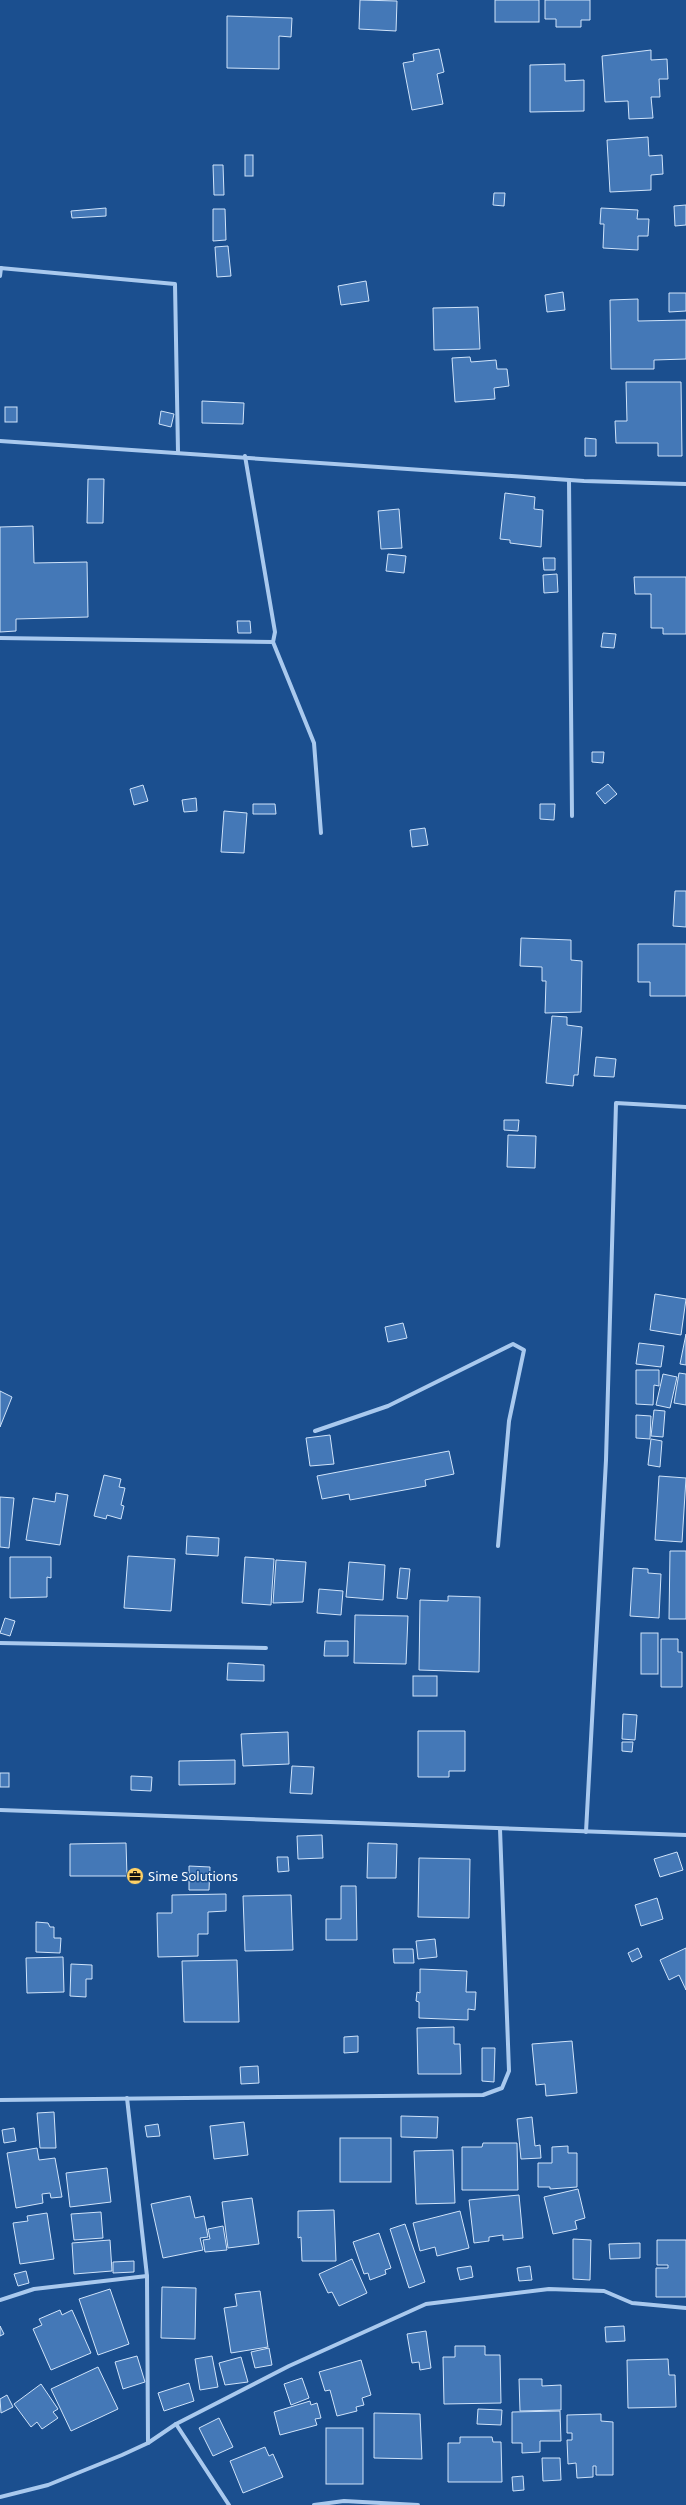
<svg xmlns="http://www.w3.org/2000/svg" width="686" height="2505" font-family="'Noto Sans',sans-serif">
<style>
.building{fill:#4478b7;stroke:#cfe3fa}
.lines{fill:none;stroke-linecap:round;stroke-linejoin:round}
.minor{stroke:#a9c9ee;stroke-width:4}
.labels{text-anchor:middle;dominant-baseline:central;stroke-width:3;stroke-linejoin:round;paint-order:stroke}
.poi-label{font-size:13px;fill:#fff;stroke:#1b4f8f;text-anchor:start}
</style>
<rect width="100%" height="100%" fill="#1b4f8f"/>
<g class="building">
<polygon points="360,0 397,1 396,31 359,29"/>
<rect x="495" y="0" width="44" height="22"/>
<polygon points="545,0 590,0 590,20 581,20 581,27 556,27 556,19 545,19"/>
<polygon points="227,16 292,18 291,37 279,36 279,69 227,68"/>
<polygon points="439,49 444,72 437,74 443,104 412,110 403,63 414,61 413,54"/>
<polygon points="651,50 651,60 667,59 668,79 659,79 660,97 651,97 653,118 629,119 628,101 605,102 602,56"/>
<polygon points="565,64 565,81 584,80 584,111 530,112 530,65"/>
<polygon points="648,137 649,156 662,155 663,174 651,175 651,190 610,192 607,140"/>
<rect x="245" y="155" width="8" height="21"/>
<polygon points="213,165 223,165 224,195 214,195"/>
<polygon points="494,193 505,193 504,206 493,205"/>
<polygon points="686,205 686,225 675,226 674,206"/>
<polygon points="106,208 106,216 72,218 71,211"/>
<polygon points="601,208 638,210 637,219 649,219 648,236 638,236 638,250 603,248 604,224 600,224"/>
<polygon points="213,209 225,209 226,240 213,241"/>
<polygon points="228,246 231,276 217,277 215,247"/>
<polygon points="366,281 369,301 341,305 338,286"/>
<polygon points="563,292 565,310 547,312 545,295"/>
<polygon points="669,293 686,293 686,311 669,312"/>
<polygon points="638,299 638,321 686,320 686,359 654,360 654,369 611,369 610,300"/>
<polygon points="478,307 480,349 434,350 433,308"/>
<polygon points="470,357 471,362 496,360 497,369 507,369 509,386 494,388 495,399 455,402 452,358"/>
<polygon points="626,382 681,382 682,456 658,456 658,443 616,443 615,421 627,421"/>
<polygon points="202,401 244,403 243,424 202,423"/>
<rect x="5" y="407" width="12" height="15"/>
<polygon points="161,411 174,414 171,427 159,424"/>
<polygon points="585,438 596,439 596,456 585,456"/>
<polygon points="88,479 104,479 103,523 87,523"/>
<polygon points="505,493 535,497 534,509 543,510 541,547 510,543 510,540 500,539"/>
<polygon points="399,509 402,548 381,549 378,511"/>
<polygon points="33,526 34,563 87,562 88,617 16,619 16,631 0,632 0,527"/>
<polygon points="388,554 406,556 404,573 386,571"/>
<polygon points="543,558 555,558 555,570 544,570"/>
<polygon points="557,574 558,592 544,593 543,575"/>
<polygon points="634,577 686,577 686,634 663,634 663,628 651,628 651,594 635,594"/>
<polygon points="237,621 250,621 251,633 238,633"/>
<polygon points="603,633 616,634 614,648 601,647"/>
<polygon points="592,752 604,752 603,763 592,762"/>
<polygon points="608,784 617,794 605,804 596,793"/>
<polygon points="143,785 148,801 134,805 130,789"/>
<polygon points="196,798 197,811 184,812 182,800"/>
<polygon points="253,804 275,804 276,814 253,814"/>
<polygon points="540,804 555,804 554,820 540,819"/>
<polygon points="224,811 247,813 244,853 221,852"/>
<polygon points="425,828 428,845 412,847 410,830"/>
<polygon points="675,891 686,891 686,927 673,926"/>
<polygon points="521,938 571,940 571,960 582,961 581,1012 545,1013 546,981 542,981 542,967 520,966"/>
<polygon points="638,944 686,944 686,996 650,996 650,982 638,982"/>
<polygon points="552,1016 567,1017 567,1025 582,1027 578,1075 574,1075 573,1086 546,1083"/>
<polygon points="596,1057 616,1059 614,1077 594,1076"/>
<polygon points="504,1120 519,1120 518,1131 504,1130"/>
<polygon points="508,1135 536,1136 535,1168 507,1167"/>
<polygon points="655,1294 686,1299 681,1335 650,1330"/>
<polygon points="403,1323 407,1338 388,1342 385,1327"/>
<polygon points="686,1334 686,1365 680,1364"/>
<polygon points="639,1343 664,1346 661,1367 636,1364"/>
<polygon points="636,1370 659,1370 659,1386 654,1385 653,1405 636,1404"/>
<polygon points="679,1373 686,1374 686,1405 674,1403"/>
<polygon points="663,1374 677,1377 670,1408 656,1405"/>
<polygon points="0,1391 12,1397 0,1427"/>
<polygon points="654,1410 665,1411 663,1437 651,1436"/>
<polygon points="636,1415 651,1416 650,1439 636,1438"/>
<polygon points="330,1435 334,1464 310,1466 306,1438"/>
<polygon points="651,1439 662,1441 660,1467 648,1465"/>
<polygon points="449,1451 454,1474 425,1480 426,1486 350,1500 349,1494 322,1499 317,1476"/>
<polygon points="104,1475 121,1479 119,1487 125,1488 121,1505 124,1506 121,1519 107,1515 106,1519 94,1516"/>
<polygon points="659,1476 686,1478 682,1542 655,1540"/>
<polygon points="56,1493 68,1495 60,1545 26,1540 33,1498 55,1502"/>
<polygon points="0,1497 14,1498 9,1548 0,1547"/>
<polygon points="187,1536 219,1538 218,1556 186,1554"/>
<polygon points="670,1551 686,1551 686,1619 669,1619"/>
<polygon points="128,1556 175,1559 171,1611 124,1608"/>
<polygon points="10,1557 51,1557 51,1578 47,1577 47,1597 10,1598"/>
<polygon points="245,1557 274,1559 271,1605 242,1603"/>
<polygon points="276,1560 306,1562 303,1602 273,1603"/>
<polygon points="349,1562 385,1565 383,1600 346,1597"/>
<polygon points="400,1568 410,1569 407,1599 397,1598"/>
<polygon points="633,1568 648,1569 648,1573 661,1574 659,1618 630,1616"/>
<polygon points="319,1589 343,1591 341,1615 317,1613"/>
<polygon points="448,1596 480,1597 479,1672 419,1670 420,1600 448,1601"/>
<polygon points="355,1615 408,1616 406,1664 354,1663"/>
<polygon points="5,1618 15,1621 10,1636 0,1633"/>
<rect x="641" y="1633" width="17" height="41"/>
<polygon points="661,1639 678,1639 678,1652 682,1652 682,1687 661,1687"/>
<polygon points="325,1641 348,1641 348,1656 324,1656"/>
<polygon points="228,1663 264,1665 264,1681 227,1680"/>
<rect x="413" y="1676" width="24" height="20"/>
<polygon points="623,1714 637,1715 635,1740 622,1739"/>
<polygon points="418,1731 465,1731 465,1771 449,1771 449,1777 418,1777"/>
<polygon points="288,1732 289,1764 243,1766 241,1734"/>
<polygon points="622,1742 633,1742 632,1752 622,1751"/>
<polygon points="235,1760 235,1784 179,1785 179,1761"/>
<polygon points="292,1766 314,1767 312,1794 290,1793"/>
<rect x="0" y="1773" width="9" height="14"/>
<polygon points="131,1776 152,1777 151,1791 131,1790"/>
<polygon points="322,1835 323,1858 298,1859 297,1836"/>
<polygon points="126,1843 127,1876 70,1876 70,1844"/>
<polygon points="368,1843 397,1844 396,1878 367,1878"/>
<polygon points="677,1852 683,1870 660,1877 654,1859"/>
<polygon points="277,1857 288,1857 289,1871 278,1872"/>
<polygon points="419,1858 470,1859 469,1918 418,1917"/>
<polygon points="189,1866 210,1867 209,1890 189,1890"/>
<polygon points="341,1886 356,1886 357,1940 326,1940 326,1919 341,1919"/>
<polygon points="226,1894 226,1911 208,1912 208,1934 198,1934 198,1956 158,1957 157,1913 172,1913 172,1895"/>
<polygon points="291,1895 293,1950 245,1951 243,1896"/>
<polygon points="657,1898 663,1919 641,1926 635,1905"/>
<polygon points="36,1922 48,1923 50,1927 54,1927 54,1938 61,1938 60,1953 36,1952"/>
<polygon points="435,1939 437,1957 418,1959 416,1941"/>
<polygon points="638,1948 642,1957 632,1962 628,1953"/>
<polygon points="686,1948 686,1990 679,1975 669,1980 660,1960"/>
<polygon points="393,1949 413,1949 414,1963 394,1963"/>
<polygon points="63,1957 64,1992 27,1993 26,1958"/>
<polygon points="237,1960 239,2022 184,2022 182,1961"/>
<polygon points="71,1964 92,1965 92,1979 86,1979 86,1997 70,1996"/>
<polygon points="420,1969 467,1971 466,1992 476,1992 475,2010 468,2009 468,2020 419,2018 419,2002 416,2001 417,1992 420,1993"/>
<polygon points="454,2027 454,2044 460,2044 461,2074 418,2074 417,2028"/>
<polygon points="358,2036 358,2052 344,2053 344,2037"/>
<polygon points="572,2041 577,2093 546,2096 545,2084 536,2085 532,2044"/>
<polygon points="482,2048 495,2048 494,2082 482,2081"/>
<polygon points="258,2066 259,2083 241,2084 240,2067"/>
<polygon points="54,2112 56,2148 40,2148 37,2113"/>
<polygon points="401,2116 438,2117 437,2138 401,2137"/>
<polygon points="532,2117 535,2146 540,2145 541,2158 521,2159 517,2119"/>
<polygon points="244,2122 248,2155 214,2159 210,2126"/>
<polygon points="158,2124 160,2136 147,2137 145,2126"/>
<polygon points="14,2128 16,2141 4,2143 2,2130"/>
<rect x="340" y="2138" width="51" height="44"/>
<polygon points="483,2143 517,2143 518,2190 462,2190 462,2147 482,2147"/>
<polygon points="568,2146 568,2153 577,2153 577,2187 550,2189 550,2187 538,2187 538,2163 552,2163 552,2147"/>
<polygon points="37,2148 39,2160 55,2158 62,2197 51,2198 50,2193 42,2194 43,2203 16,2208 7,2153"/>
<polygon points="453,2150 455,2203 416,2204 414,2151"/>
<polygon points="107,2168 111,2202 70,2207 66,2173"/>
<polygon points="578,2189 585,2218 575,2221 577,2229 553,2234 544,2197"/>
<polygon points="519,2195 523,2238 503,2240 503,2235 489,2237 489,2241 474,2243 469,2200"/>
<polygon points="190,2196 195,2218 204,2216 208,2237 200,2238 203,2250 163,2258 151,2204"/>
<polygon points="252,2198 259,2244 228,2248 222,2202"/>
<polygon points="334,2210 336,2261 302,2261 301,2237 298,2238 298,2211"/>
<polygon points="460,2211 469,2248 437,2256 435,2247 420,2251 413,2223"/>
<polygon points="101,2212 103,2238 74,2240 71,2214"/>
<polygon points="47,2213 54,2259 20,2264 13,2223 28,2221 27,2216"/>
<polygon points="405,2224 425,2282 409,2288 390,2229"/>
<polygon points="223,2226 227,2250 205,2252 203,2240 210,2239 208,2229"/>
<polygon points="379,2233 391,2268 385,2270 386,2274 370,2280 368,2273 364,2274 353,2242"/>
<polygon points="573,2239 591,2240 590,2280 573,2279"/>
<polygon points="110,2240 112,2271 74,2274 72,2243"/>
<polygon points="657,2240 686,2240 686,2297 656,2297 656,2268 668,2268 668,2265 657,2265"/>
<polygon points="640,2243 640,2258 610,2259 609,2244"/>
<polygon points="352,2259 367,2293 339,2306 332,2292 328,2293 319,2274"/>
<polygon points="134,2261 134,2272 113,2273 113,2262"/>
<polygon points="471,2266 473,2277 460,2280 457,2268"/>
<polygon points="530,2266 532,2280 519,2281 517,2268"/>
<polygon points="26,2271 29,2283 18,2286 14,2274"/>
<polygon points="162,2287 196,2288 195,2339 161,2338"/>
<polygon points="110,2289 129,2344 98,2355 79,2299"/>
<polygon points="260,2291 268,2347 231,2353 224,2308 237,2306 235,2294"/>
<polygon points="60,2310 62,2315 72,2310 91,2353 51,2370 33,2329 42,2325 39,2319"/>
<polygon points="0,2326 4,2334 0,2336"/>
<polygon points="624,2326 625,2341 606,2342 605,2327"/>
<polygon points="426,2331 431,2368 420,2370 419,2362 412,2363 407,2334"/>
<polygon points="455,2346 485,2346 485,2355 500,2355 501,2403 444,2404 443,2357 455,2357"/>
<polygon points="269,2348 272,2365 255,2368 251,2352"/>
<polygon points="137,2356 145,2382 123,2389 115,2362"/>
<polygon points="212,2356 218,2387 200,2390 195,2359"/>
<polygon points="241,2357 248,2382 225,2385 219,2363"/>
<polygon points="668,2359 669,2375 675,2375 676,2407 628,2408 627,2360"/>
<polygon points="361,2360 371,2395 362,2398 364,2405 356,2407 357,2411 337,2416 330,2390 325,2391 319,2372"/>
<polygon points="98,2367 118,2409 71,2431 51,2389"/>
<polygon points="302,2378 309,2398 291,2405 284,2384"/>
<polygon points="519,2379 542,2379 542,2386 561,2385 561,2410 520,2411"/>
<polygon points="189,2383 194,2401 164,2411 158,2393"/>
<polygon points="41,2384 58,2409 53,2412 58,2418 42,2429 37,2422 31,2427 14,2404"/>
<polygon points="7,2395 13,2407 1,2413 0,2399"/>
<polygon points="310,2401 311,2405 317,2403 321,2418 315,2419 317,2425 280,2435 274,2412"/>
<polygon points="478,2409 502,2410 501,2425 477,2424"/>
<polygon points="560,2411 561,2441 540,2441 540,2452 522,2453 522,2443 512,2443 512,2412"/>
<polygon points="374,2413 420,2414 422,2459 374,2458"/>
<polygon points="601,2414 601,2421 613,2422 613,2475 596,2475 596,2466 593,2466 593,2477 577,2478 576,2463 568,2464 567,2440 572,2440 572,2433 567,2433 567,2415"/>
<polygon points="219,2418 233,2447 213,2456 199,2428"/>
<rect x="326" y="2428" width="37" height="56"/>
<polygon points="460,2437 492,2437 493,2442 501,2442 502,2482 448,2482 448,2443 460,2443"/>
<polygon points="265,2447 269,2456 273,2454 283,2477 243,2493 230,2461"/>
<polygon points="542,2458 560,2458 561,2480 543,2481"/>
<polygon points="523,2476 524,2490 513,2491 512,2477"/>
</g>
<g class="lines">
<g class="minor">
<polyline points="0,268 175,284 178,452"/>
<polyline points="0,276 1,268"/>
<polyline points="0,441 584,481 686,484"/>
<polyline points="245,456 275,632 273,642 314,743 321,833"/>
<polyline points="569,480 572,816"/>
<polyline points="0,638 273,642"/>
<polyline points="315,1431 388,1406 513,1344 524,1350 509,1421 498,1546"/>
<polyline points="0,1643 266,1648"/>
<polyline points="0,1810 686,1835"/>
<polyline points="586,1832 606,1460 616,1103 686,1107"/>
<polyline points="127,2098 147,2276 148,2443"/>
<polyline points="0,2100 483,2095 502,2088 509,2071 500,1829"/>
<polyline points="0,2300 34,2289 147,2276"/>
<polyline points="176,2424 229,2505"/>
<polyline points="0,2497 48,2485 122,2455 148,2443 176,2424 289,2366 426,2304 549,2289 604,2291 632,2303 686,2308"/>
<polyline points="314,2505 344,2501 418,2505"/>
</g>
</g>
<defs>
<g id="office-disc" transform="scale(0.9)"><circle r="9.5" fill="#ffd166" stroke="#1b4f8f"/><path d="M-6-3h4V-5.5h4V-3h4V5H-6ZM-1-4.5V-3h2v-1.5ZM-6 0V1H6V0Z" fill="#111"/></g>
</defs>
<g fill-rule="evenodd">
<use href="#office-disc" x="135" y="1876"/>
</g>
<g class="labels">
<g class="poi-label">
<text x="148" y="1876">Sime Solutions</text>
</g>
</g>
</svg>
